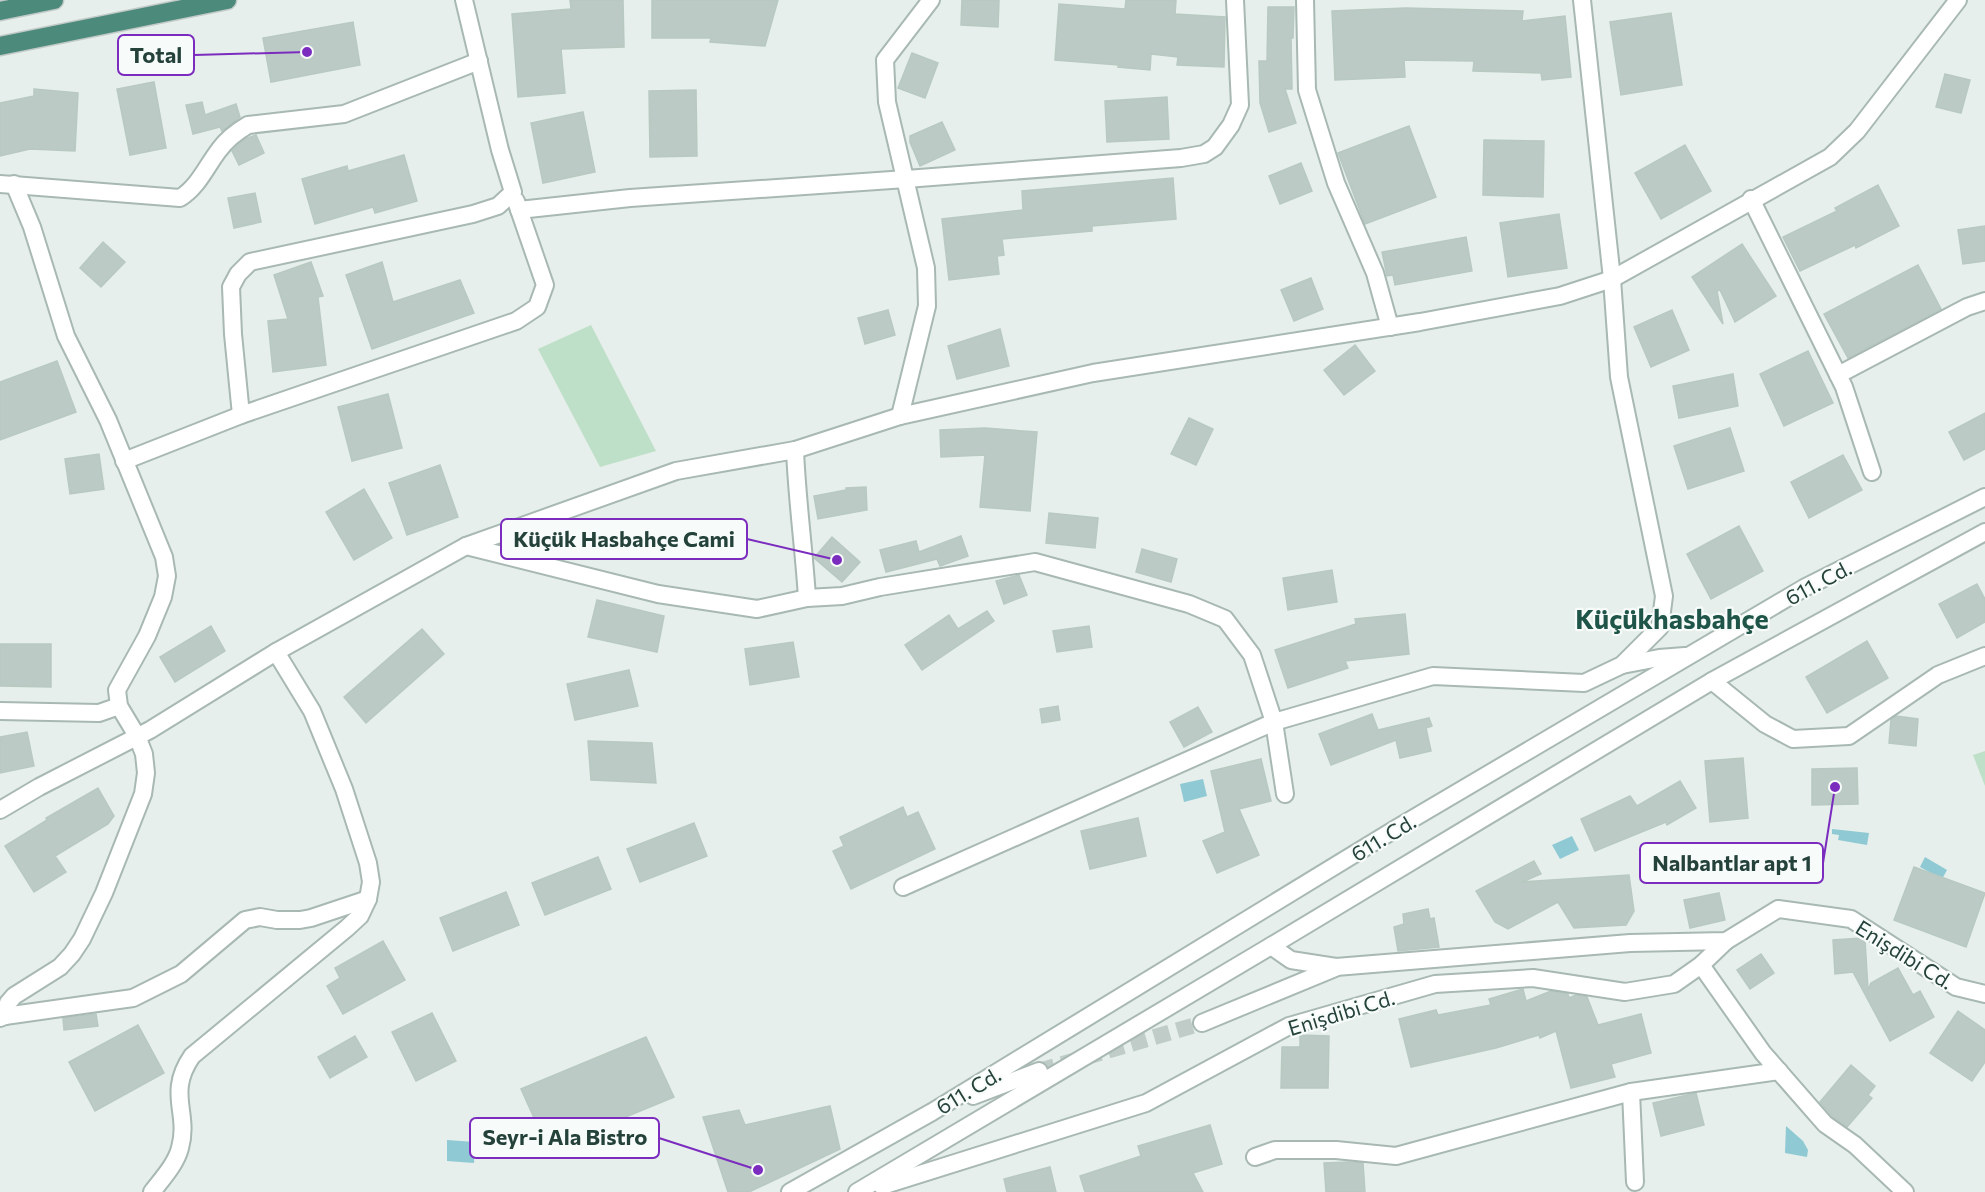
<svg xmlns="http://www.w3.org/2000/svg" width="1985" height="1192" font-family="Commissioner,sans-serif">
<style>
.green{fill:#bfe0c8}
.water{fill:#8ec9d4}
.building{fill:#bbcac4;stroke:#b8c9c2;stroke-width:1.5}
.lines{fill:none;stroke-linecap:round;stroke-linejoin:round}
.minor-tunnel{stroke:#bfccc8;stroke-width:16;stroke-dasharray:16 8;stroke-linecap:butt}
.minor-casing{stroke:#a8b8b2;stroke-width:20}
.trunk-casing{stroke:#c2cac8;stroke-width:21}
.minor{stroke:#fff;stroke-width:16}
.trunk{stroke:#4c8a7c;stroke-width:18}
.labels{text-anchor:middle;dominant-baseline:central;stroke-width:4.5;stroke-linejoin:round;paint-order:stroke}
.street-label{font-size:21px;fill:#24423a;stroke:#f7fbf9}
.district-label{font-size:27px;font-weight:bold;fill:#1f5548;stroke:#f7fbf9}
.leader{fill:none;stroke:#7b2cbf;stroke-width:2}
.callout-dot{fill:#7b2cbf;stroke:#f7fbf9;stroke-width:2}
.callout{fill:#f7fbf9;stroke:#7b2cbf;stroke-width:2}
.callout-label{font-size:22px;text-anchor:middle;font-weight:bold;fill:#24423a}
</style>
<rect width="100%" height="100%" fill="#e6efeb"/>
<g class="green">
<polygon points="591,325 656,451 600,467 538,349"/>
<polygon points="1985,751 1985,786 1973,755"/>
</g>
<g class="water">
<polygon points="1203,779 1207,796 1184,802 1180,784"/>
<polygon points="1832,829 1869,833 1867,845 1838,840 1839,835 1832,834"/>
<polygon points="1572,836 1579,850 1560,859 1552,845"/>
<polygon points="1925,857 1947,870 1942,879 1920,867"/>
<polygon points="1786,1126 1803,1141 1808,1150 1807,1157 1785,1153"/>
<polygon points="447,1140 475,1142 474,1163 447,1161"/>
</g>
<g class="building">
<polygon points="570,0 623,0 624,47 561,49 565,93 518,97 512,14 571,9"/>
<polygon points="652,0 778,0 765,46 710,42 711,38 652,38"/>
<polygon points="962,0 999,0 998,27 961,25"/>
<polygon points="1126,0 1176,0 1175,14 1225,17 1224,67 1177,65 1178,57 1151,54 1150,70 1118,67 1119,65 1055,60 1059,4 1125,9"/>
<polygon points="1268,7 1294,7 1293,38 1291,38 1292,89 1285,89 1296,123 1269,132 1260,103 1259,61 1267,61"/>
<polygon points="1406,8 1523,11 1522,21 1565,16 1571,77 1542,80 1541,73 1473,71 1474,61 1404,60 1405,77 1335,80 1332,11"/>
<polygon points="1671,13 1682,85 1621,95 1610,22"/>
<polygon points="353,22 360,65 271,82 263,38"/>
<polygon points="912,53 938,63 925,98 898,88"/>
<polygon points="1945,74 1970,80 1961,113 1936,107"/>
<polygon points="154,82 166,148 130,155 117,89"/>
<polygon points="34,89 78,93 75,151 30,149 0,156 0,103 34,96"/>
<polygon points="696,90 697,156 650,157 649,91"/>
<polygon points="1167,97 1169,139 1107,142 1105,101"/>
<polygon points="202,102 205,115 236,104 240,117 222,131 220,127 193,134 186,105"/>
<polygon points="583,112 595,172 543,183 531,123"/>
<polygon points="942,122 955,150 920,166 910,142 910,136"/>
<polygon points="1409,126 1436,197 1365,224 1338,153"/>
<polygon points="256,135 264,153 239,165 232,151 245,139"/>
<polygon points="1484,140 1544,141 1543,197 1483,195"/>
<polygon points="1685,145 1711,191 1661,219 1635,173"/>
<polygon points="404,155 417,201 375,213 373,207 315,224 302,179 347,166 348,171"/>
<polygon points="1301,163 1312,191 1280,204 1269,176"/>
<polygon points="1173,178 1176,219 1092,226 1092,231 1002,239 1004,255 997,256 999,274 949,280 942,219 1023,210 1022,191"/>
<polygon points="1878,185 1899,226 1856,248 1855,245 1800,271 1783,237 1837,211 1835,208"/>
<polygon points="255,193 261,222 234,228 228,198"/>
<polygon points="1559,214 1567,268 1508,277 1500,223"/>
<polygon points="1985,226 1985,261 1963,264 1958,230"/>
<polygon points="1466,237 1472,271 1395,285 1393,275 1387,276 1382,252"/>
<polygon points="103,242 125,262 101,287 80,268"/>
<polygon points="1742,244 1776,296 1735,322 1720,290 1717,291 1723,324 1692,277"/>
<polygon points="311,262 323,296 318,297 326,365 273,372 268,321 288,319 274,275"/>
<polygon points="382,262 393,302 460,280 474,313 372,349 346,275"/>
<polygon points="1918,265 1941,309 1848,358 1824,314"/>
<polygon points="1311,278 1323,309 1294,321 1281,290"/>
<polygon points="888,310 895,335 865,344 858,318"/>
<polygon points="1672,310 1689,350 1651,367 1634,327"/>
<polygon points="1000,329 1009,366 957,379 948,346"/>
<polygon points="1355,345 1375,371 1344,395 1324,370"/>
<polygon points="1808,351 1833,403 1784,426 1760,374"/>
<polygon points="57,361 76,412 0,440 0,382"/>
<polygon points="1733,374 1738,406 1679,418 1673,386"/>
<polygon points="388,394 402,448 352,461 338,407"/>
<polygon points="1985,413 1985,449 1964,460 1949,432"/>
<polygon points="1189,418 1213,429 1196,465 1171,454"/>
<polygon points="985,428 1037,432 1030,511 980,507 985,455 941,457 940,430"/>
<polygon points="1730,428 1744,471 1688,489 1674,446"/>
<polygon points="99,454 104,489 70,494 65,459"/>
<polygon points="1843,455 1862,490 1809,518 1791,482"/>
<polygon points="440,465 458,517 407,535 389,483"/>
<polygon points="866,487 867,510 818,519 814,496 846,490 846,488"/>
<polygon points="364,489 392,538 354,560 326,512"/>
<polygon points="1049,513 1098,518 1095,548 1046,543"/>
<polygon points="1739,526 1763,571 1711,599 1687,554"/>
<polygon points="961,536 968,556 940,566 937,559 886,572 880,550 916,541 919,552"/>
<polygon points="832,537 860,562 842,582 814,558"/>
<polygon points="1142,549 1177,559 1171,582 1136,572"/>
<polygon points="1332,570 1337,602 1288,610 1283,578"/>
<polygon points="1019,575 1027,595 1004,604 996,581"/>
<polygon points="1977,584 1985,599 1985,622 1957,638 1939,604"/>
<polygon points="597,600 664,616 657,652 588,637"/>
<polygon points="987,611 994,621 922,670 905,645 949,615 958,629"/>
<polygon points="1405,614 1409,654 1345,661 1348,668 1288,688 1275,650 1356,624 1355,619"/>
<polygon points="211,626 225,651 175,682 160,657"/>
<polygon points="1089,626 1092,647 1057,652 1053,631"/>
<polygon points="422,629 444,654 366,723 344,697"/>
<polygon points="1867,641 1888,678 1827,713 1806,677"/>
<polygon points="793,642 799,677 750,685 745,649"/>
<polygon points="0,644 51,644 51,687 0,686"/>
<polygon points="629,670 638,706 575,720 567,684"/>
<polygon points="1058,706 1060,720 1042,723 1040,709"/>
<polygon points="1198,707 1212,732 1184,747 1170,722"/>
<polygon points="1372,714 1378,730 1429,718 1432,726 1426,728 1431,751 1400,758 1396,740 1331,765 1319,734"/>
<polygon points="1896,716 1918,719 1916,746 1889,743 1891,720"/>
<polygon points="27,732 34,766 0,773 0,737"/>
<polygon points="588,741 652,743 656,783 591,780"/>
<polygon points="1743,758 1748,818 1710,822 1705,761"/>
<polygon points="1261,759 1271,801 1239,809 1259,855 1217,873 1203,841 1225,832 1211,771"/>
<polygon points="1857,768 1858,804 1812,805 1812,769"/>
<polygon points="1680,781 1696,808 1667,825 1666,822 1595,851 1581,819 1630,796 1637,806"/>
<polygon points="98,788 114,816 108,824 55,856 66,872 34,892 5,846 47,820 46,818"/>
<polygon points="903,807 907,817 918,812 935,849 851,889 833,851 844,846 840,837"/>
<polygon points="1138,818 1146,856 1090,869 1081,831"/>
<polygon points="694,823 707,856 640,882 627,849"/>
<polygon points="598,857 611,889 545,915 532,883"/>
<polygon points="1534,861 1541,874 1522,882 1629,875 1634,911 1626,925 1574,928 1558,902 1508,929 1495,922 1476,891"/>
<polygon points="1914,867 1985,893 1966,947 1894,920"/>
<polygon points="506,892 519,925 453,951 440,918"/>
<polygon points="1719,893 1725,920 1690,928 1684,900"/>
<polygon points="1428,909 1430,919 1434,918 1439,947 1398,951 1394,927 1404,924 1403,914"/>
<polygon points="1862,938 1865,940 1868,990 1871,983 1898,968 1913,995 1920,991 1934,1017 1890,1041 1853,972 1835,974 1833,940"/>
<polygon points="383,941 405,980 343,1014 327,986 340,978 335,968"/>
<polygon points="1761,954 1774,973 1750,989 1737,970"/>
<polygon points="1523,989 1526,1001 1551,991 1568,994 1569,998 1576,995 1587,997 1598,1025 1641,1014 1651,1053 1611,1064 1615,1077 1571,1088 1556,1031 1540,1038 1539,1035 1496,1048 1411,1067 1399,1019 1436,1010 1438,1015 1491,1005 1489,999"/>
<polygon points="1958,1011 1985,1030 1985,1062 1972,1081 1930,1053"/>
<polygon points="432,1013 456,1061 416,1081 392,1032"/>
<polygon points="96,1014 98,1026 64,1030 63,1018"/>
<polygon points="138,1025 164,1073 95,1111 69,1062"/>
<polygon points="1300,1035 1329,1036 1328,1088 1281,1088 1282,1047 1300,1047"/>
<polygon points="355,1036 367,1057 330,1078 318,1057"/>
<polygon points="646,1037 674,1097 548,1149 521,1089"/>
<polygon points="1851,1065 1875,1086 1868,1095 1872,1098 1847,1127 1832,1116 1820,1102"/>
<polygon points="1696,1093 1704,1125 1661,1136 1653,1103"/>
<polygon points="830,1106 840,1149 749,1192 728,1192 703,1117 739,1110 745,1125"/>
<polygon points="1210,1125 1222,1164 1193,1173 1203,1192 1085,1192 1080,1176 1141,1156 1138,1146"/>
<polygon points="1349,1162 1363,1163 1365,1192 1326,1192 1324,1163"/>
<polygon points="1050,1167 1056,1192 1007,1192 1004,1179"/>
</g>
<g class="lines">
<polyline class="minor-tunnel" points="1039,1071 1202,1023"/>
<g class="minor-casing">
<g id="minor">
<polyline points="1305,0 1307,90 1336,183 1375,273 1390,327"/>
<path d="M 0,184 L 180,198 C 198,187 206,167 219,150 C 227,139 236,132 248,125 L 344,114 L 479,61"/>
<polyline points="1751,199 1844,387 1872,472"/>
<polyline points="519,210 630,198 906,179 1181,158 1204,154 1215,147 1231,125 1240,105 1235,0"/>
<polyline points="1838,375 1967,307 1985,301"/>
<polyline points="241,415 233,334 231,287 238,274 250,262 473,214 498,206 513,192 500,150 464,0"/>
<polyline points="900,416 927,306 926,268 887,102 885,60 931,0"/>
<path d="M 795,450 C 797,500 804,549 807,598 L 842,596 L 880,587 L 1035,562 L 1189,604 L 1225,619 L 1252,655 L 1274,722 L 1285,794"/>
<polyline points="124,461 241,415 516,321 537,307 545,285 516,201"/>
<polyline points="466,546 658,594 757,609 807,598"/>
<polyline points="1622,665 1659,658 1685,656"/>
<polyline points="1712,681 1765,724 1793,739 1849,736 1938,675 1985,656"/>
<polyline points="0,711 99,713 119,706"/>
<polyline points="0,810 39,787 150,730 276,652 466,546 676,471 795,450 900,416 1093,373 1420,322 1560,296 1612,279 1830,157 1857,131 1958,0"/>
<polyline points="903,887 1274,722 1433,676 1584,683 1622,665 1660,627 1664,596 1619,377 1612,279 1582,0"/>
<polyline points="1271,946 1291,960 1336,967 1630,943 1726,941 1778,909 1851,919 1956,987 1985,994"/>
<polyline points="1701,965 1763,1053 1825,1124 1855,1145 1905,1192"/>
<polyline points="5,1016 8,1003 14,996 60,967 72,954 82,939 104,893 143,794 146,773 144,754 137,736 119,706 117,690 147,636 163,597 167,576 164,557 108,420 66,336 32,227 14,184"/>
<polyline points="0,1018 5,1016 133,998 181,974 245,920 260,917 277,920 300,920 311,918 368,899"/>
<polyline points="1202,1023 1335,968"/>
<polyline points="1631,1092 1635,1182"/>
<polyline points="973,1096 1039,1071"/>
<polyline points="1255,1157 1275,1150 1336,1150 1396,1156 1631,1092 1779,1071"/>
<polyline points="882,1186 1146,1103 1289,1026 1435,984 1533,978 1625,992 1674,984 1701,965 1726,941"/>
<path d="M 152,1192 C 162,1179 176,1164 180,1148 C 190,1112 166,1094 192,1056 L 347,928 L 360,916 L 368,899 L 371,882 L 368,863 L 344,789 L 312,711 L 276,652"/>
<polyline points="790,1192 932,1112 1397,828 1804,588 1985,497"/>
<polyline points="857,1192 1271,946 1712,681 1985,532"/>
</g>
</g>
<g class="trunk-casing">
<g id="trunk">
<polyline points="0,11 54,0"/>
<polyline points="0,46 227,0"/>
</g>
</g>
<use href="#minor" class="minor"/>
<use href="#trunk" class="trunk"/>
</g>
<g class="labels">
<g class="street-label">
<text transform="translate(1818 582) rotate(-28)">611. Cd.</text>
<text transform="translate(1383 837) rotate(-31)">611. Cd.</text>
<text transform="translate(1905 954) rotate(32)">Enişdibi Cd.</text>
<text transform="translate(1341 1012) rotate(-17)">Enişdibi Cd.</text>
<text transform="translate(968 1090) rotate(-31)">611. Cd.</text>
</g>
<g class="district-label">
<text x="1672" y="618">Küçükhasbahçe</text>
</g>
</g>
<path class="leader" d="M307 52L194 55M837 560L747 539M1835 787L1823 863M758 1170L659 1138"/>
<g class="callout-dot">
<circle cx="307" cy="52" r="6"/>
<circle cx="837" cy="560" r="6"/>
<circle cx="1835" cy="787" r="6"/>
<circle cx="758" cy="1170" r="6"/>
</g>
<g class="callout">
<rect x="118" y="35" width="76" height="40" rx="6"/>
<rect x="501" y="519" width="246" height="40" rx="6"/>
<rect x="1640" y="843" width="183" height="40" rx="6"/>
<rect x="470" y="1118" width="189" height="40" rx="6"/>
</g>
<g class="callout-label">
<text x="156" y="63">Total</text>
<text x="624" y="547">Küçük Hasbahçe Cami</text>
<text x="1732" y="871">Nalbantlar apt 1</text>
<text x="565" y="1145">Seyr-i Ala Bistro</text>
</g>
</svg>
